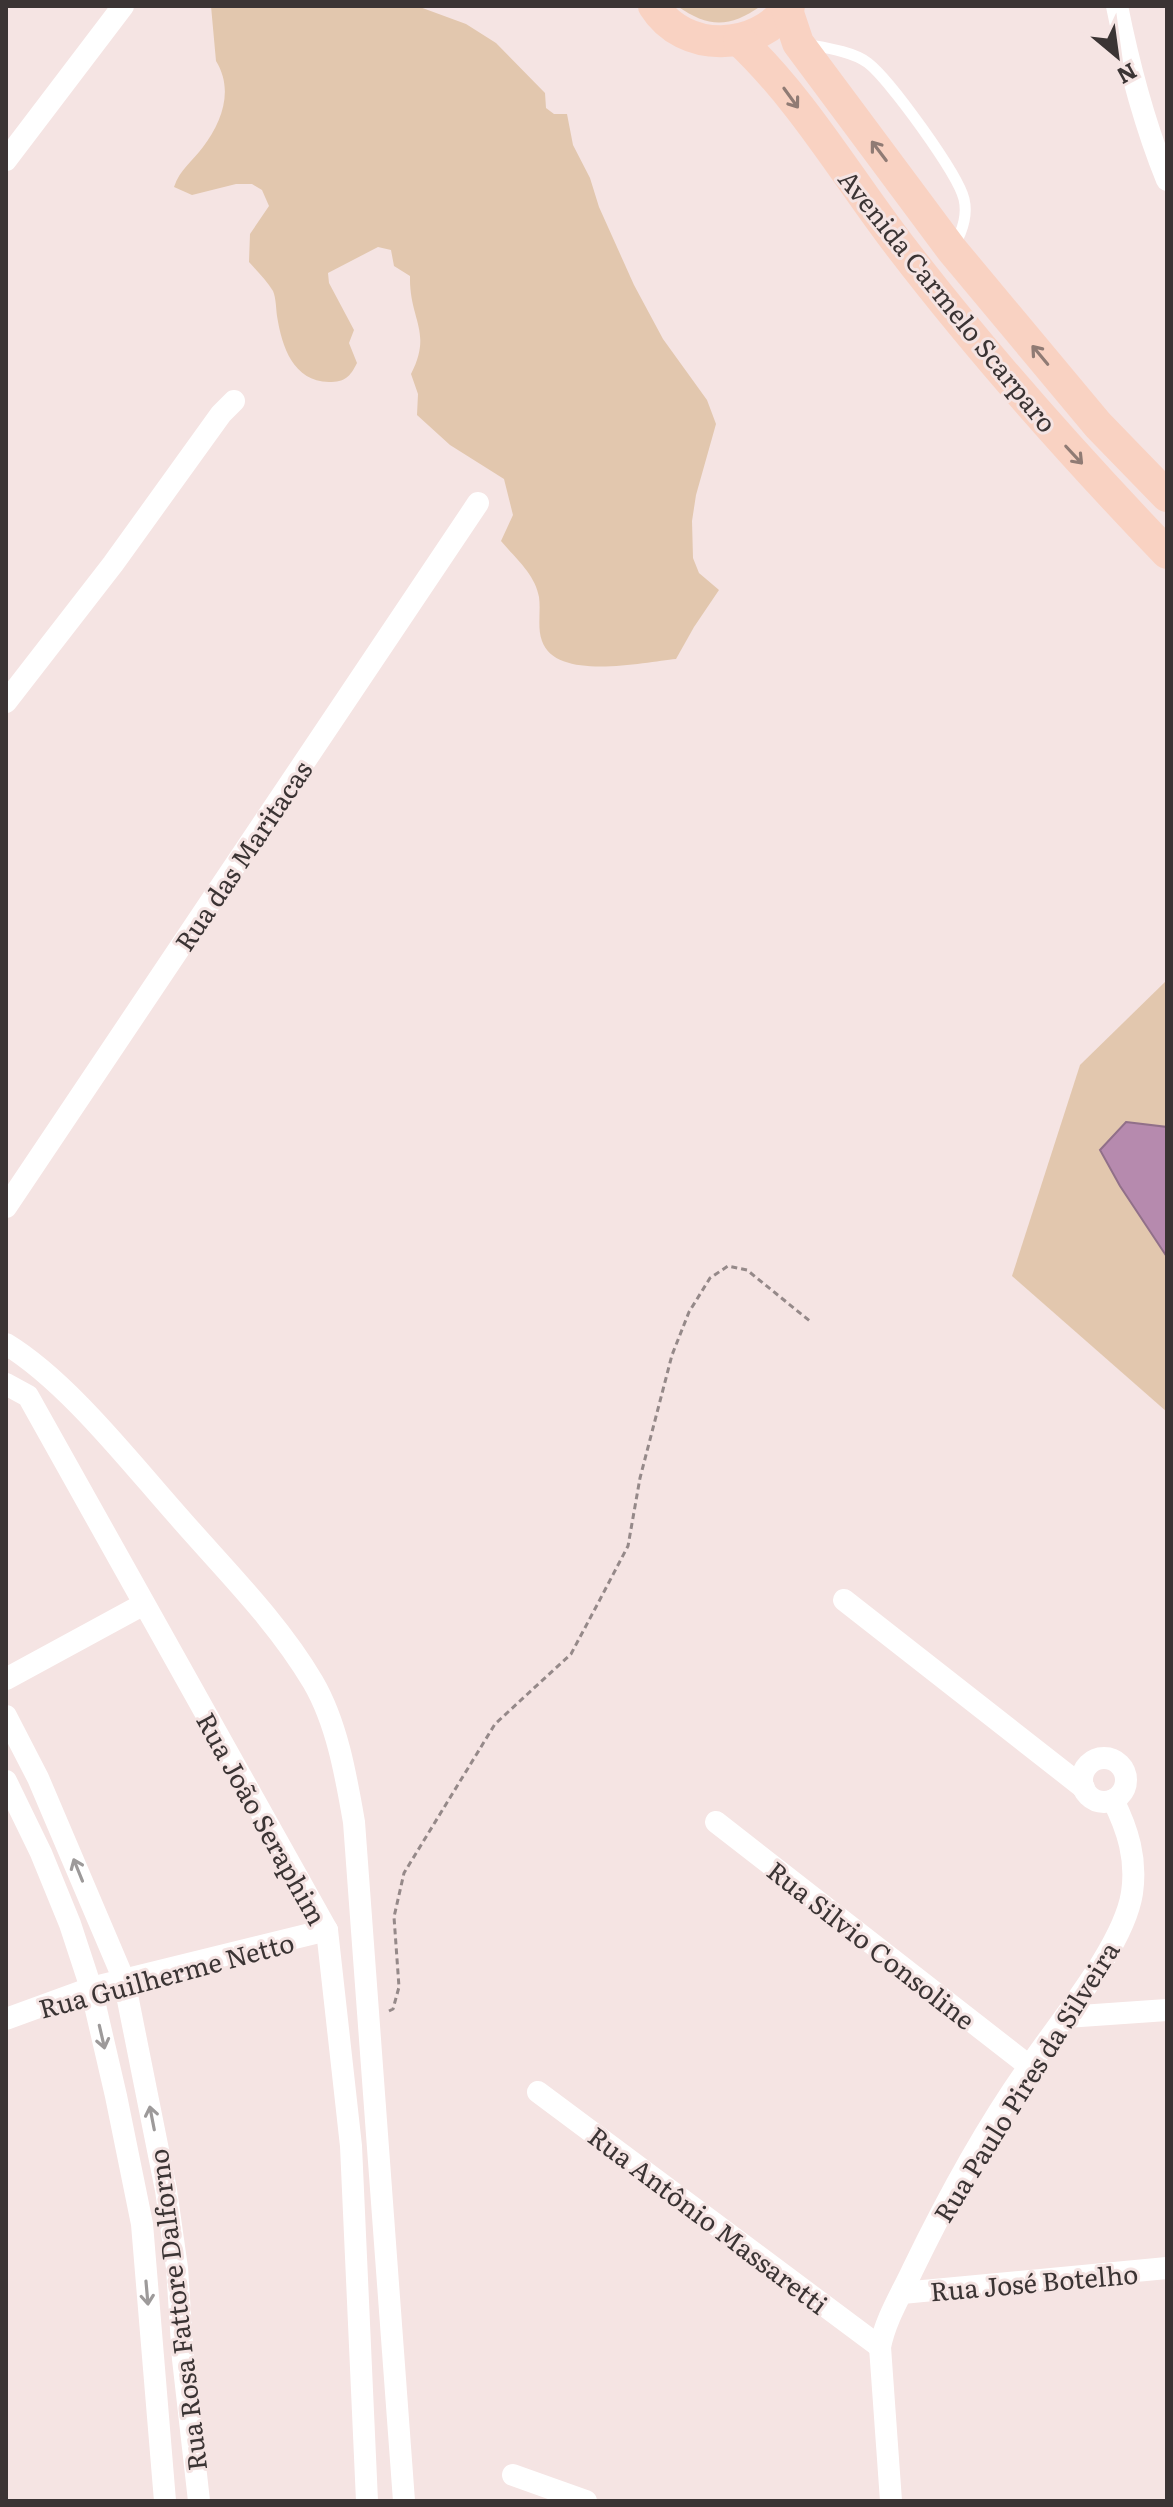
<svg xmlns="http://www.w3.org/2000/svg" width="1173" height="2507" font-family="Literata,serif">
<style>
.green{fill:#e2c7ae}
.water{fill:#b68aae;stroke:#917089;stroke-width:2}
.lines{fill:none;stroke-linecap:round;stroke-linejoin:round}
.path{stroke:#958989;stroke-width:3;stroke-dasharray:6 4;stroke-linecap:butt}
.service{stroke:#fff;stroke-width:11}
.minor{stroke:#fff;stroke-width:22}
.secondary{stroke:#f9d2c2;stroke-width:32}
.oneway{stroke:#907b74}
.oneway2{stroke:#9d9a9a}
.labels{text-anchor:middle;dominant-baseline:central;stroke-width:6;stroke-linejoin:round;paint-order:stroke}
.street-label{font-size:26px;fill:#3b3434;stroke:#f5e4e3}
</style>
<rect width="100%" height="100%" fill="#f5e4e3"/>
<g class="green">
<path d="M 211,6 L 417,6 L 466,24 L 496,43 L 545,93 L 546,108 L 554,114 L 567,114 L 573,145 L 590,178 L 599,207 L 634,285 L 663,339 L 707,400 L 716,424 L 696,495 L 692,521 L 693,558 L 699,573 L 719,590 L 694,627 L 676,659 C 644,662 556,682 542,641 C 537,628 541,611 539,597 C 535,574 515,558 501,541 L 513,515 L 504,479 L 450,445 L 417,415 L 418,394 L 411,374 C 433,331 409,320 410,276 L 394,266 L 391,250 L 378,247 L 328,273 L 329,283 L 354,330 L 349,343 L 357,363 C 350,377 345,382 329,382 C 293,381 282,347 277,316 C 276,308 276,298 273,291 C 267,281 257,271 249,262 L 250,234 L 269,206 L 262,190 L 252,184 L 236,184 L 192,195 L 174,187 C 180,169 192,162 203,147 C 222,122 234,90 216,61 Z"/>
<path d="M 677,6 L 761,6 C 729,28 709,28 677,6 Z"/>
<polygon points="1167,980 1167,1412 1012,1276 1080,1065"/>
</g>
<polygon class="water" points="1126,1122 1167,1127 1167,1257 1120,1186 1100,1150"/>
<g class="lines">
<polyline class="path" points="389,2011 393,2009 399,1987 394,1917 404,1873 495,1724 571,1654 596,1607 628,1546 640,1478 672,1355 689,1312 710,1278 728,1266 747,1270 811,1322"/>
<path class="service" d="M 810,45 C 827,48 854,52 868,63 C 890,80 958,174 964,199 C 968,216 962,232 954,246"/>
<g class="minor">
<path d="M 1117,6 C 1129,66 1144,123 1167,180"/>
<polyline points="6,160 123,6"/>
<polyline points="6,702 113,564 221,414 234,401"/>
<polyline points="6,1207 478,503"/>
<path d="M 6,1344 C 67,1381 130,1462 178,1516 C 225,1570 277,1621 313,1682 C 337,1723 346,1776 354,1822 L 404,2501"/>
<polyline points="6,1384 28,1396 327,1930 351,2146 367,2501"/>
<polyline points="844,1600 1084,1788"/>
<polyline points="6,1679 144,1604"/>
<polyline points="6,1716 38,1778 124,1980 166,2190 177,2268 183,2359 199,2501"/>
<circle cx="1104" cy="1780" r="22"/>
<polyline points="6,1781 41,1853 70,1924 91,1988 116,2096 142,2224 165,2501"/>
<polyline points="716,1822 1029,2066"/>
<polyline points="1066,2017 1167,2010"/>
<polyline points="6,2019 91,1988 327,1930"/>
<polyline points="538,2092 880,2347"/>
<polyline points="902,2293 1167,2268"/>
<polyline points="513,2475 586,2501"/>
<path d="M 891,2501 L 880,2347 C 886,2318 901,2295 913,2269 C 947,2199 986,2127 1031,2064 C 1061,2020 1124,1945 1132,1893 C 1137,1859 1128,1830 1113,1800"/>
</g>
<g class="secondary">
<path d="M 654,6 C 684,54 758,52 789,6"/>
<polyline points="787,10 798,43 952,250 1098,425 1167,496"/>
<path d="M 739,40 C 802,99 847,177 900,246 C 982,353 1073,455 1167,553"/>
</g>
</g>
<defs><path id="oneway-shaft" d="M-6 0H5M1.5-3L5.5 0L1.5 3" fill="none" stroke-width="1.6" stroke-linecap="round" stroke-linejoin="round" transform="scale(2)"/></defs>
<g class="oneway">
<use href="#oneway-shaft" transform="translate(791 98) rotate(54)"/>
<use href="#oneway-shaft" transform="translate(879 151) rotate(-127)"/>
<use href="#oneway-shaft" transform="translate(1040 355) rotate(-130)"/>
<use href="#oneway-shaft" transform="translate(1074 455) rotate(47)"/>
</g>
<g class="oneway2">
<use href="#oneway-shaft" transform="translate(78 1870) rotate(-112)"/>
<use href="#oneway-shaft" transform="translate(102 2037) rotate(77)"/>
<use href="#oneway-shaft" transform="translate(152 2118) rotate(-101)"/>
<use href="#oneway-shaft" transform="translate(147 2293) rotate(85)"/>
</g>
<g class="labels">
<g class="street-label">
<text transform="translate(949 300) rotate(51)">Avenida Carmelo Scarparo</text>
<text transform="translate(242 855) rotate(-56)">Rua das Maritacas</text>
<text transform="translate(263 1818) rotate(61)">Rua João Seraphim</text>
<text transform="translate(872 1944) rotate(38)">Rua Silvio Consoline</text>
<text transform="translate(166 1974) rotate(-15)">Rua Guilherme Netto</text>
<text transform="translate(1025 2081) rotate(-58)">Rua Paulo Pires da Silveira</text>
<text transform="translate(709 2219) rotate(37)">Rua Antônio Massaretti</text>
<text transform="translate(1034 2281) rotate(-5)">Rua José Botelho</text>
<text transform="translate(176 2310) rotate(-97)">Rua Rosa Fattore Dalforno</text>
</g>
</g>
<rect width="1173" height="2507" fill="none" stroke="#3b3434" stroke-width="16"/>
<g transform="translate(1117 56) rotate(151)" stroke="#f5e4e3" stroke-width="6" paint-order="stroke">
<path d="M0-6L14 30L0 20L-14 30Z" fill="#3b3434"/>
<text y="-12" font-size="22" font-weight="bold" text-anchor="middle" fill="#3b3434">N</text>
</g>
</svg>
